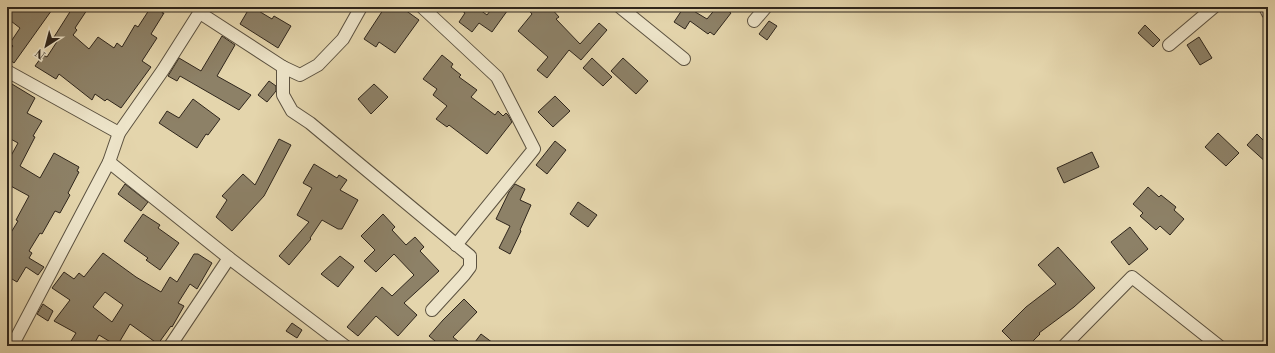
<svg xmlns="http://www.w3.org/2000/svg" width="1275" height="353" font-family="'Libre Bodoni',serif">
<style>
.building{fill:#8d8167;stroke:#2f261c;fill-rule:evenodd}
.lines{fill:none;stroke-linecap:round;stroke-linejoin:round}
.minor-casing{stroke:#5c5240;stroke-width:14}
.minor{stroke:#ede4c9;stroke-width:12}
</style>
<rect width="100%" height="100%" fill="#e4d5ac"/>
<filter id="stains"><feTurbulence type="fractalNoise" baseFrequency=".005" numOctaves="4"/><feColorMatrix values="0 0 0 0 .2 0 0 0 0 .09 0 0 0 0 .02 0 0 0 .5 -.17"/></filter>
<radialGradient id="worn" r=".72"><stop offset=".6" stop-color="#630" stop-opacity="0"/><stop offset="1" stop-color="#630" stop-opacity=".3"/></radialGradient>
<g class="building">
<polygon points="15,7 54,7 14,63 7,58 7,53 13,46 10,43 20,28 7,18"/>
<polygon points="73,7 81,7 87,10 75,28 77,30 73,35 89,49 98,37 114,48 117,43 122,47 135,25 138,27 151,7 165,7 162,13 164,13 151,34 157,38 142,61 151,67 121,108 107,99 105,101 95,94 92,100 59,74 56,79 35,66 43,55 47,57 58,40 54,37"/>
<polygon points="250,7 252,7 272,19 274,16 291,26 278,48 240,24"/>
<polygon points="385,7 401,7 419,20 395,53 379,42 376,47 364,39"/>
<polygon points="457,7 476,7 487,15 493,7 510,7 492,32 479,23 472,32 459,22 465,13"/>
<polygon points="526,7 550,7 559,17 556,19 580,44 599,23 607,30 581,60 569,50 547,78 537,70 548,57 518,31 532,14"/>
<polygon points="684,7 687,7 707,19 717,7 723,7 731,13 714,35 710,32 708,34 690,21 685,29 674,22"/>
<polygon points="769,21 777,26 767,40 759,34"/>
<polygon points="1145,25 1160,40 1153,47 1138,33"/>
<polygon points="222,36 235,45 217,76 251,95 239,110 180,76 177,81 168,76 179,58 201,71"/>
<polygon points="1199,37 1212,58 1200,65 1187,45"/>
<polygon points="442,55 453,64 451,67 461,75 459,77 477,90 471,97 495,115 498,111 503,116 506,113 508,115 512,122 487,154 449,125 447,127 436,119 447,106 433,95 437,89 423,79"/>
<polygon points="592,58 612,77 603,86 583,68"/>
<polygon points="623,58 648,81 636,94 611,71"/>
<polygon points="7,81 35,98 27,113 42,121 33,136 35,137 20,166 40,178 54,153 79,167 77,171 79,172 68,193 70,195 60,213 55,211 42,234 40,233 29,251 32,253 29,258 44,267 38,275 26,267 17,282 7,276 7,239 18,221 16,220 29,196 7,184 7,163 18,143 7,137"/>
<polygon points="269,81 276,86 276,91 267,102 258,95"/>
<polygon points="374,84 388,97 371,114 358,99"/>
<polygon points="555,96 570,111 553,127 538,112"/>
<polygon points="193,99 220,119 208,135 206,134 197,148 159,123 167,111 179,118"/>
<polygon points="1218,133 1239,153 1226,166 1205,147"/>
<polygon points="1257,134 1268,145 1268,164 1247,145"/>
<polygon points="279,139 291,145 264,196 232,231 216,217 227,200 222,196 243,174 255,185"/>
<polygon points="555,141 566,150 547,174 536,165"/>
<polygon points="1092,152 1099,167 1064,183 1057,168"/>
<polygon points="314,164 337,178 339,175 347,180 340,190 358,200 342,229 338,229 322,220 310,238 311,239 289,265 279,256 309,222 297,215 312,188 303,183"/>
<polygon points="125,184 148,202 141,211 118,194"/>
<polygon points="515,184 525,189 520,200 531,205 520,230 521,231 510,254 499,248 510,226 496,219 509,192"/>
<polygon points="1148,187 1159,197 1161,195 1176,207 1174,210 1184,219 1170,235 1160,226 1156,230 1140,216 1143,213 1133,204"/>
<polygon points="578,202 597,215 588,227 570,214"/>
<polygon points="143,214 160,225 158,228 179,243 160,270 146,260 148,258 124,241"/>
<polygon points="383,214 395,227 392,230 406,245 415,237 424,247 420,251 439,271 404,303 417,315 398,336 376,316 358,336 347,327 382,287 392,296 414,275 394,254 376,272 364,261 375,250 361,236"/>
<polygon points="1130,227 1148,249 1129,265 1111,242"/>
<polygon points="1058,247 1095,288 1074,307 1039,333 1040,334 1028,346 1017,346 1002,331 1026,307 1056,284 1038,265"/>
<path d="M 103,253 L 136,277 L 161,292 L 170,277 L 177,282 L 194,254 L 198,254 L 212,263 L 197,289 L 190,284 L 178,303 L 184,306 L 172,327 L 171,326 L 158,344 L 130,324 L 117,346 L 99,335 L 93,346 L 68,346 L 76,333 L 54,321 L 70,300 L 52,288 L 64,272 L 74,279 L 79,273 L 84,277 ZM 105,292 L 123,305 L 112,322 L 93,307 Z"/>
<polygon points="340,256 354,267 338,287 321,274"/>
<polygon points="464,299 477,312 453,337 464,346 441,346 429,336 443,320"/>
<polygon points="43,304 53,311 48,321 37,314"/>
<polygon points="292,323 302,330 297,338 286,331"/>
<polygon points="481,334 497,346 480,346 475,342"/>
</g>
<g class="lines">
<g class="minor-casing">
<g id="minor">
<polyline points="422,7 497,77 534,149 456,245"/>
<polyline points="620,7 684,59"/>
<polyline points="1265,7 1268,13"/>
<polyline points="200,13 283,67 300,75 318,65 343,39 361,7"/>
<polyline points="754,21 766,7"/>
<polyline points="1169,45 1214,7"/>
<polyline points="283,67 283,95 292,111 310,123 470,256 470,267 464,275 432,310"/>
<polyline points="7,71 119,133"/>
<polyline points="109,162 229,258 345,346"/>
<polyline points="12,346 109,162 119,133 163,70 203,7"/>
<polyline points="170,346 229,258"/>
<polyline points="1064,346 1132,277 1219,346"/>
</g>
</g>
<use href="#minor" class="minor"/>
</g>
<rect width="1275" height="353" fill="none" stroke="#e4d5ac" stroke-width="24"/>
<rect x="8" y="8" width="1259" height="337" fill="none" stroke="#2f261c" stroke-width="2"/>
<rect x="12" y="12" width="1251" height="329" fill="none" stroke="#2f261c"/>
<g transform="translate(46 46) rotate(216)" stroke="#ede4c9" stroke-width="3" paint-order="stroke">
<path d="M0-3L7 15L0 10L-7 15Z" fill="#2f261c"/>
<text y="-6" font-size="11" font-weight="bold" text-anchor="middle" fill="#2f261c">N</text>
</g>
<rect width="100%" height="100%" filter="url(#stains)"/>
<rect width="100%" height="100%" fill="url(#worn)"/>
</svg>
